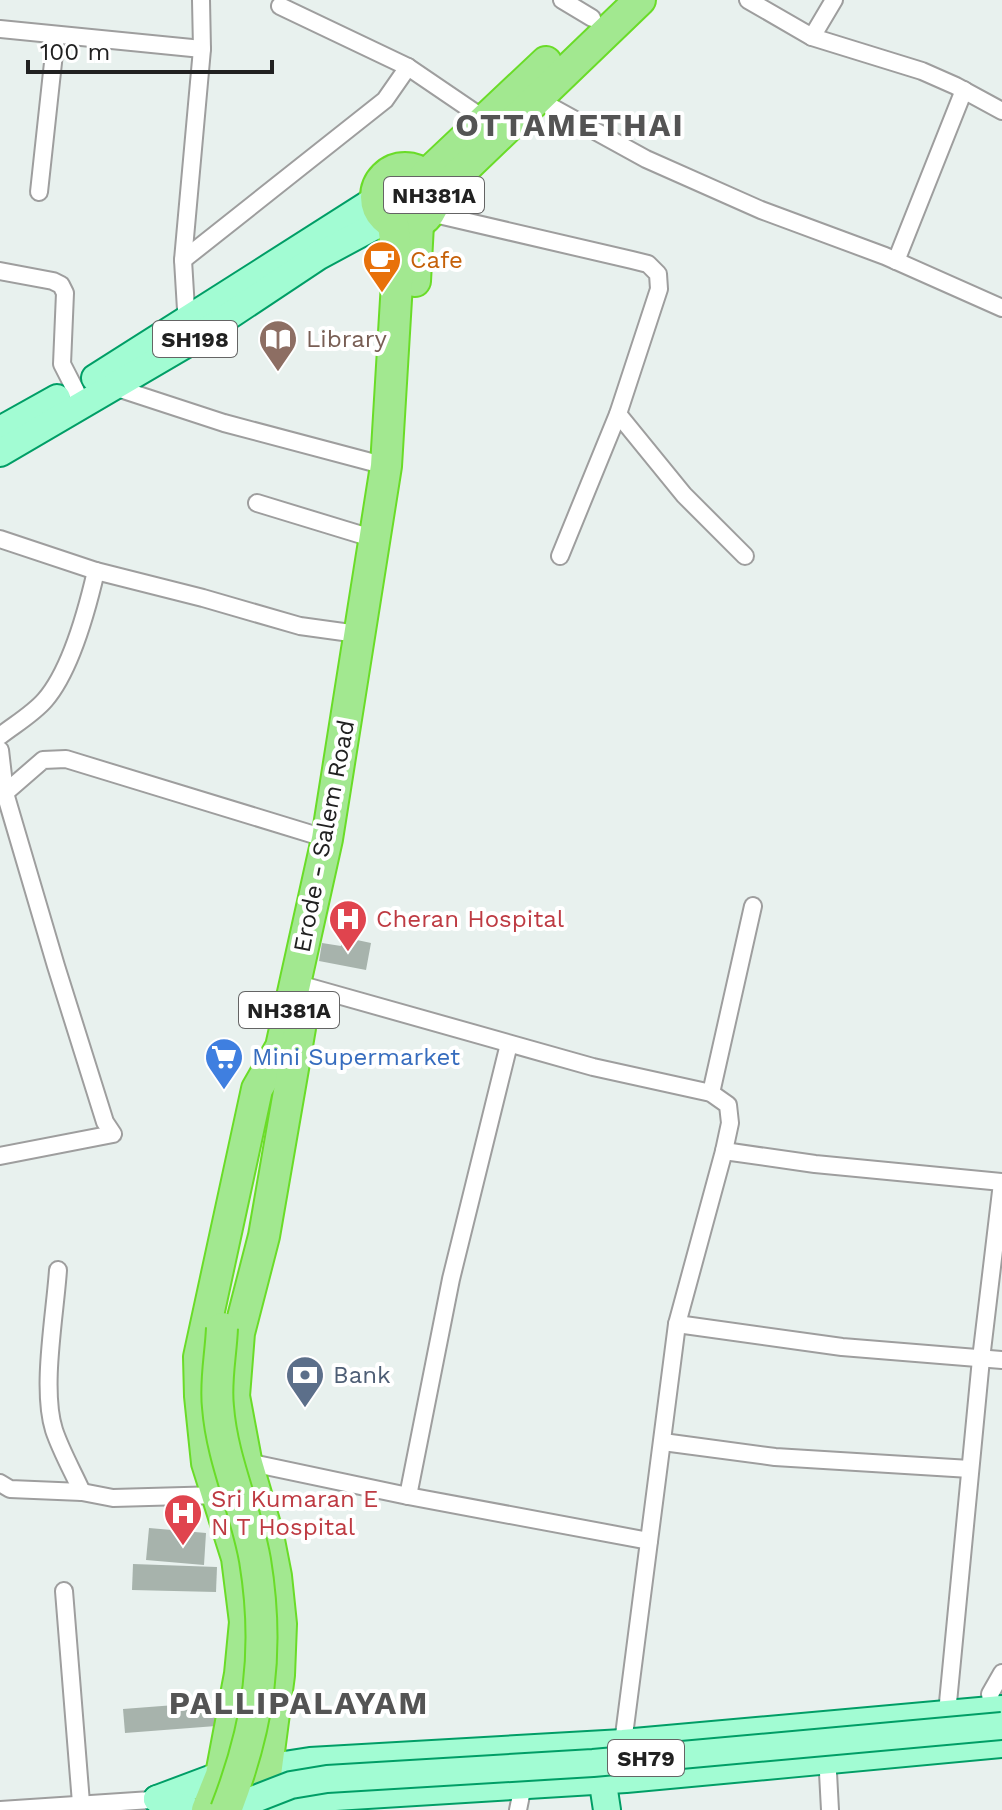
<svg xmlns="http://www.w3.org/2000/svg" width="1002" height="1810" font-family="'Work Sans',sans-serif">
<style>
.building{fill:#a7b3ac}
.lines{fill:none;stroke-linecap:round;stroke-linejoin:round}
.street-casing{stroke:#9e9e9e;stroke-width:20}
.primary-casing{stroke:#009e66;stroke-width:30}
.highway-casing{stroke:#6adc28;stroke-width:34}
.street{stroke:#fff;stroke-width:16}
.primary{stroke:#a2fcd3;stroke-width:26}
.highway{stroke:#a2e890;stroke-width:30}
.primary-bridge-casing{stroke:#009e66;stroke-width:30;stroke-linecap:butt}
.highway-bridge-casing{stroke:#6adc28;stroke-width:34;stroke-linecap:butt}
.primary-bridge{stroke:#a2fcd3;stroke-width:26}
.highway-bridge{stroke:#a2e890;stroke-width:30}
.labels{text-anchor:middle;dominant-baseline:central;stroke-width:8;stroke-linejoin:round;paint-order:stroke}
.shield{fill:#fff;stroke:#646464;stroke-width:2}
.shield-label{font-size:22px;font-weight:bold;fill:#212121}
.food-label{font-size:24px;fill:#c56008;stroke:#fff;text-anchor:start}
.education-label{font-size:24px;fill:#785e54;stroke:#fff;text-anchor:start}
.street-label{font-size:24px;fill:#212121;stroke:#fff}
.health-label{font-size:24px;fill:#be3a42;stroke:#fff;text-anchor:start}
.shop-label{font-size:24px;fill:#366cbe;stroke:#fff;text-anchor:start}
.service-label{font-size:24px;fill:#4e5e75;stroke:#fff;text-anchor:start}
.district-label{font-size:32px;font-weight:bold;letter-spacing:2px;fill:#545454;stroke:#fff}
</style>
<rect width="100%" height="100%" fill="#e8f1ee"/>
<g class="building">
<polygon points="343,937 371,943 366,970 319,961 322,943 341,946"/>
<polygon points="149,1528 206,1533 204,1565 146,1560"/>
<polygon points="133,1564 217,1567 216,1592 132,1590"/>
<polygon points="227,1701 229,1725 125,1733 123,1709"/>
</g>
<g class="lines">
<g class="street-casing">
<g id="street">
<polyline points="562,0 592,18"/>
<polyline points="748,0 812,37 922,71 956,86 1002,111"/>
<polyline points="280,6 408,67 483,118"/>
<polyline points="0,29 202,49"/>
<polyline points="812,37 834,0"/>
<polyline points="537,99 646,159 761,210 885,256 1002,308"/>
<polyline points="39,192 56,35"/>
<polyline points="430,213 632,260 648,264 658,274 659,289 618,414 560,556"/>
<polyline points="183,260 385,100 408,67"/>
<polyline points="896,261 964,90"/>
<polyline points="0,271 53,281 61,285 65,293 62,364 82,403"/>
<polyline points="187,326 183,260 202,49 201,0"/>
<polyline points="114,387 224,423 386,466"/>
<polyline points="618,414 684,495 745,556"/>
<polyline points="257,503 375,539"/>
<polyline points="0,539 96,571 203,598 300,626 365,635"/>
<path d="M 0,736 C 14,725 33,714 45,700 C 71,670 87,610 96,571"/>
<polyline points="0,750 5,793 56,966 105,1122 113,1134 0,1156"/>
<polyline points="5,793 43,760 66,759 331,840"/>
<polyline points="295,983 593,1067 711,1093 728,1105 730,1123 724,1151 677,1324 623,1743"/>
<polyline points="711,1093 753,906"/>
<polyline points="724,1151 815,1164 1002,1182"/>
<path d="M 58,1270 C 55,1315 41,1389 54,1430 C 61,1451 73,1472 82,1492"/>
<polyline points="677,1324 842,1347 1002,1360"/>
<polyline points="663,1442 775,1457 970,1469"/>
<polyline points="242,1461 408,1496 649,1541"/>
<polyline points="0,1483 10,1489 82,1492 113,1498 220,1495"/>
<polyline points="408,1496 451,1279 509,1044"/>
<polyline points="64,1591 81,1803"/>
<polyline points="947,1713 981,1359 1002,1183"/>
<polyline points="994,1718 990,1694 1002,1673"/>
<polyline points="827,1754 830,1810"/>
<polyline points="0,1810 166,1799"/>
<polyline points="518,1810 523,1785"/>
</g>
</g>
<g class="primary-casing">
<g id="primary">
<polyline points="95,378 375,200"/>
<polyline points="0,430 57,398"/>
<polyline points="0,453 188,343 319,256 386,220"/>
<polyline points="600,1764 607,1810"/>
<polyline points="157,1799 221,1775 310,1761 623,1743 1002,1709"/>
<polyline points="157,1799 188,1810"/>
<polyline points="265,1810 335,1797 626,1779 1002,1744"/>
</g>
</g>
<g class="highway-casing">
<g id="highway">
<circle cx="405" cy="197" r="29"/>
<polyline points="425,176 546,62"/>
<polyline points="435,197 640,0"/>
<polyline points="415,281 418,224"/>
<polyline points="207,1810 221,1775 240,1674 245,1622 237,1558 207,1463 200,1396 199,1357 257,1089 281,1047 327,839 386,466 398,266 393,224"/>
<polyline points="253,1810 265,1782 279,1675 281,1624 276,1576 268,1535 246,1460 234,1396 239,1333 264,1236 300,1028"/>
</g>
</g>
<use href="#street" class="street"/>
<use href="#primary" class="primary"/>
<use href="#highway" class="highway"/>
<g class="primary-bridge-casing">
<polyline id="primary-bridge" points="237,1810 242,1804 291,1785 327,1779 593,1763 1002,1726"/>
</g>
<g class="highway-bridge-casing">
<path id="highway-bridge" d="M 222,1328 C 221,1354 215,1381 218,1407 C 222,1460 246,1509 255,1560 C 270,1651 259,1725 226,1810"/>
</g>
<use href="#primary-bridge" class="primary-bridge"/>
<use href="#highway-bridge" class="highway-bridge"/>
</g>
<defs>
<g id="cafe-pin" transform="scale(2)"><path d="M0 17L-7.5 6A9.5 9.5 0 1 1 7.5 6Z" fill="#e8710a" stroke="#fff"/><path d="M-5.5-4.5H6V0H3Q3 3.5 0 3.5H-2.5Q-5.5 3.5-5.5 0ZM3-3.2v2h1.7v-2ZM-6 4.5H4V6H-6Z" fill="#fff"/></g>
<g id="library-pin" transform="scale(2)"><path d="M0 17L-7.5 6A9.5 9.5 0 1 1 7.5 6Z" fill="#8d6e63" stroke="#fff"/><path d="M-6-4Q-3-5.5-.7-3.5V5Q-3 3-6 4ZM6-4Q3-5.5 .7-3.5V5Q3 3 6 4Z" fill="#fff"/></g>
<g id="hospital-pin" transform="scale(2)"><path d="M0 17L-7.5 6A9.5 9.5 0 1 1 7.5 6Z" fill="#e0444e" stroke="#fff"/><path d="M-5-5h3v3.5h4V-5h3V5h-3V1.5h-4V5h-3Z" fill="#fff"/></g>
<g id="supermarket-pin" transform="scale(2)"><path d="M0 17L-7.5 6A9.5 9.5 0 1 1 7.5 6Z" fill="#3f7fe0" stroke="#fff"/><path d="M-6-5.5h2.5l.6 2H6L4.5 2H-2.5L-4.4-4H-6ZM-1.5 3.2a1.3 1.3 0 1 0 .1 0ZM3 3.2a1.3 1.3 0 1 0 .1 0Z" fill="#fff"/></g>
<g id="bank-pin" transform="scale(2)"><path d="M0 17L-7.5 6A9.5 9.5 0 1 1 7.5 6Z" fill="#5c6f8a" stroke="#fff"/><path d="M-6-4H6V4H-6ZM0-2.3a2.3 2.3 0 1 0 0 4.6a2.3 2.3 0 1 0 0-4.6Z" fill="#fff"/></g>
</defs>
<g fill-rule="evenodd">
<use href="#cafe-pin" x="382" y="260"/>
<use href="#library-pin" x="278" y="339"/>
<use href="#hospital-pin" x="348" y="919"/>
<use href="#supermarket-pin" x="224" y="1057"/>
<use href="#bank-pin" x="305" y="1375"/>
<use href="#hospital-pin" x="183" y="1513"/>
</g>
<g class="labels">
<g class="shield">
<rect x="384" y="177" width="100" height="36" rx="6"/>
<rect x="153" y="321" width="84" height="36" rx="6"/>
<rect x="239" y="992" width="100" height="36" rx="6"/>
<rect x="608" y="1740" width="76" height="36" rx="6"/>
</g>
<g class="shield-label">
<text x="434" y="195">NH381A</text>
<text x="195" y="339">SH198</text>
<text x="289" y="1010">NH381A</text>
<text x="646" y="1758">SH79</text>
</g>
<g class="food-label">
<text x="410" y="260">Cafe</text>
</g>
<g class="education-label">
<text x="306" y="339">Library</text>
</g>
<g class="street-label">
<text transform="translate(324 836) rotate(-79)">Erode - Salem Road</text>
</g>
<g class="health-label">
<text x="376" y="919">Cheran Hospital</text>
<text x="211" y="1499">Sri Kumaran E<tspan x="211" dy="28">N T Hospital</tspan></text>
</g>
<g class="shop-label">
<text x="252" y="1057">Mini Supermarket</text>
</g>
<g class="service-label">
<text x="333" y="1375">Bank</text>
</g>
<g class="district-label">
<text x="570" y="125">OTTAMETHAI</text>
<text x="299" y="1703">PALLIPALAYAM</text>
</g>
</g>
<path d="M28 60v12h244v-12" fill="none" stroke="#212121" stroke-width="4"/>
<text x="40" y="60" font-size="24" fill="#212121" stroke="#ffffff" stroke-width="6" paint-order="stroke">100 m</text>
</svg>
